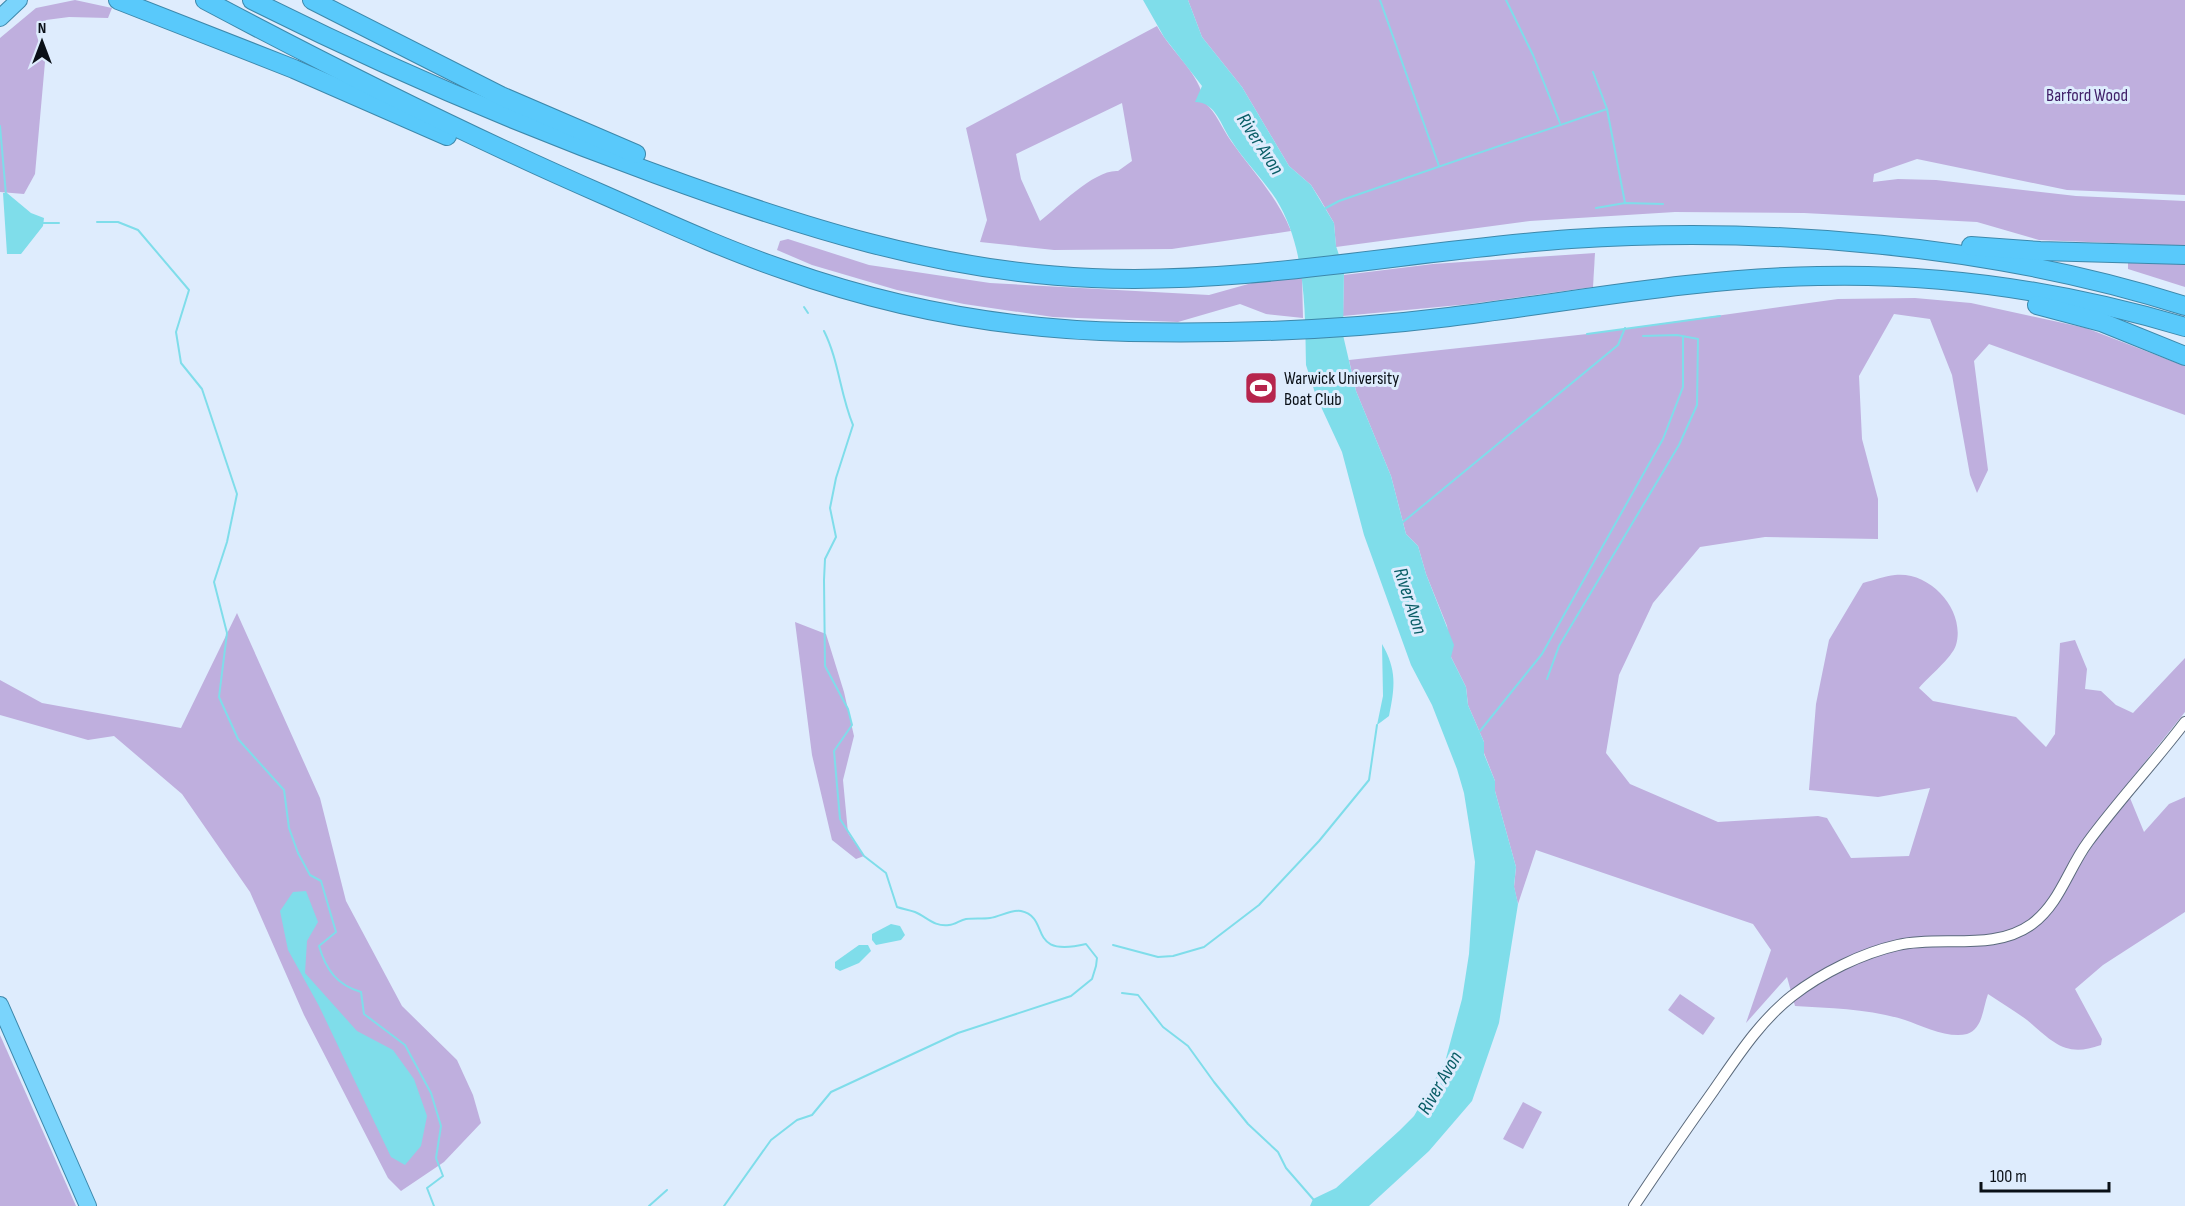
<svg xmlns="http://www.w3.org/2000/svg" width="2185" height="1206" font-family="'Sofia Sans Condensed',sans-serif">
<style>
.green{fill:#bfafde;fill-rule:evenodd}
.water{fill:#7fddea}
.lines{fill:none;stroke-linecap:round;stroke-linejoin:round}
.stream{stroke:#7fddea;stroke-width:2}
.minor-casing{stroke:#5b6a7c;stroke-width:12}
.trunk-casing{stroke:#3d88ab;stroke-width:18}
.motorway-casing{stroke:#3d88ab;stroke-width:20}
.minor{stroke:#fff;stroke-width:10}
.trunk{stroke:#7ad4fc;stroke-width:16}
.motorway{stroke:#59c9fb;stroke-width:18}
.labels{text-anchor:middle;dominant-baseline:central;stroke-width:6;stroke-linejoin:round;paint-order:stroke}
.park-label{font-size:18px;fill:#412169;stroke:#deecfd}
.poi-label{font-size:18px;fill:#0a1017;stroke:#deecfd;text-anchor:start}
.water-label{font-size:20px;font-style:italic;fill:#095d66;stroke:#deecfd}
</style>
<rect width="100%" height="100%" fill="#deecfd"/>
<g class="green">
<polygon points="75,0 112,8 108,18 69,17 46,20 36,33 45,62 35,174 24,194 0,192 0,38 36,8"/>
<polygon points="1188,0 2185,0 2185,195 2067,190 1917,159 1874,174 1873,182 1898,179 1936,180 2076,196 2185,201 2185,246 2039,240 1977,222 1804,213 1675,212 1530,221 1336,247 1334,223 1320,199 1311,185 1289,166 1242,87 1202,37"/>
<path d="M 1157,26 C 1172,53 1200,73 1204,102 C 1217,113 1221,127 1231,141 C 1252,171 1277,196 1291,231 L 1172,249 L 1054,250 L 980,242 L 987,220 L 966,128 ZM 1122,103 L 1132,161 L 1118,171 C 1095,169 1058,207 1040,221 L 1021,179 L 1016,154 Z"/>
<polygon points="788,239 869,265 990,283 1209,295 1259,281 1302,276 1303,318 1266,314 1240,304 1178,322 1053,317 964,304 897,290 812,265 777,250 780,241"/>
<polygon points="1595,253 1593,287 1470,304 1343,316 1344,275 1433,264"/>
<polygon points="2128,263 2185,264 2185,287 2128,269"/>
<path d="M 1915,298 L 1971,303 L 2086,328 L 2182,365 L 2185,366 L 2185,415 L 1989,344 L 1974,361 L 1988,470 L 1977,493 L 1970,475 L 1952,375 L 1930,319 L 1894,314 L 1859,376 L 1862,439 L 1878,499 L 1878,539 L 1765,537 L 1700,547 L 1653,603 L 1619,675 L 1606,753 L 1630,784 L 1718,822 L 1818,816 L 1827,818 L 1851,858 L 1909,856 L 1930,788 L 1878,797 L 1809,790 L 1816,704 L 1829,640 L 1863,583 C 1874,580 1885,576 1895,575 C 1931,571 1966,611 1956,645 C 1952,658 1928,677 1919,688 L 1933,701 L 2016,717 L 2046,747 L 2055,734 L 2060,643 L 2075,640 L 2087,669 L 2085,689 L 2101,691 L 2116,705 L 2133,713 L 2185,658 L 2185,712 L 2097,822 L 2073,876 L 2106,824 L 2130,798 L 2144,832 L 2169,804 L 2185,797 L 2185,912 L 2103,965 L 2075,989 L 2102,1039 L 2101,1045 C 2065,1058 2053,1042 2027,1020 C 2015,1011 2001,1003 1988,994 C 1983,1007 1983,1029 1967,1034 C 1949,1039 1922,1026 1905,1020 C 1870,1009 1831,1008 1795,1006 L 1787,977 L 1746,1023 L 1771,950 L 1753,924 L 1536,850 L 1518,904 L 1514,887 L 1516,867 L 1495,791 L 1495,781 L 1484,753 L 1484,742 L 1468,705 L 1466,687 L 1451,657 L 1447,626 L 1426,574 L 1418,546 L 1406,534 L 1391,476 L 1356,391 L 1349,360 L 1587,334 L 1838,299 Z"/>
<polygon points="237,613 320,798 346,901 402,1006 457,1060 473,1095 481,1123 444,1162 401,1191 388,1178 304,1015 250,892 182,794 114,736 88,740 0,715 0,680 42,703 181,728"/>
<polygon points="795,622 826,634 844,692 854,736 843,780 848,833 864,856 856,859 832,840 812,755"/>
<polygon points="1680,994 1715,1018 1703,1035 1668,1010"/>
<polygon points="0,1035 76,1206 0,1206"/>
<polygon points="1523,1102 1542,1112 1523,1149 1503,1139"/>
</g>
<g class="water">
<path d="M 1143,0 L 1188,0 L 1202,37 L 1242,87 L 1289,166 L 1311,185 L 1334,223 L 1336,246 L 1344,270 L 1343,335 L 1356,391 L 1391,476 L 1406,534 L 1418,546 L 1426,574 L 1454,645 L 1451,657 L 1466,687 L 1468,705 L 1484,742 L 1484,754 L 1495,781 L 1495,791 L 1516,867 L 1514,886 L 1518,904 L 1499,1023 L 1472,1101 L 1429,1151 L 1369,1206 L 1310,1206 L 1313,1199 L 1336,1188 L 1399,1131 L 1414,1116 L 1445,1062 L 1462,999 L 1469,954 L 1475,862 L 1464,793 L 1457,769 L 1432,705 L 1411,665 L 1364,535 L 1342,452 L 1316,396 L 1306,365 C 1305,309 1306,248 1276,199 C 1262,178 1244,161 1231,140 C 1221,126 1216,102 1195,102 L 1202,86 L 1164,37 Z"/>
<polygon points="3,193 7,193 31,213 44,218 43,226 21,254 7,254"/>
<path d="M 1382,644 C 1397,670 1395,687 1389,716 L 1377,725 L 1383,696 Z"/>
<polygon points="306,891 318,922 307,941 305,973 357,1031 393,1050 414,1079 427,1116 421,1146 405,1165 391,1157 319,1006 288,950 280,911 293,892"/>
<polygon points="891,924 900,926 905,935 901,940 876,945 872,940 872,934"/>
<polygon points="859,945 868,945 871,951 859,963 840,971 835,968 835,962"/>
</g>
<g class="lines">
<g class="stream">
<polyline points="1380,0 1439,166"/>
<polyline points="1506,0 1533,55 1560,123"/>
<polyline points="1593,72 1607,109 1625,203"/>
<polyline points="0,126 6,195"/>
<polyline points="1596,208 1625,203 1663,204"/>
<polyline points="1324,209 1339,201 1607,109"/>
<path d="M 97,222 L 118,222 L 138,230 L 189,290 L 176,332 L 181,363 L 202,389 L 237,494 L 227,542 L 214,582 L 227,633 L 219,697 L 238,739 L 284,790 L 289,828 L 298,853 L 310,875 L 321,881 L 336,932 L 319,946 C 326,970 337,985 361,992 L 364,1014 L 405,1045 L 431,1093 L 441,1126 L 436,1158 L 443,1176 L 427,1188 L 434,1206"/>
<polyline points="41,223 59,223"/>
<polyline points="804,307 808,313"/>
<polyline points="1587,334 1720,316"/>
<polyline points="1403,522 1618,345 1625,328"/>
<polyline points="1547,679 1559,646 1679,445 1697,405 1698,339 1677,335 1643,336"/>
<polyline points="1480,731 1542,654 1663,439 1683,387 1683,336"/>
<polyline points="1113,945 1158,957 1173,956 1204,947 1259,905 1319,841 1369,780 1377,725"/>
<polyline points="1122,993 1138,995 1163,1027 1188,1046 1214,1082 1248,1124 1278,1152 1286,1168 1313,1199"/>
<polyline points="649,1206 667,1190"/>
<path d="M 724,1206 L 771,1140 L 797,1120 L 812,1115 L 831,1092 L 958,1033 L 1071,996 L 1092,979 L 1096,966 L 1097,958 L 1086,944 C 1025,958 1052,918 1021,911 C 1012,909 999,917 990,918 C 982,919 974,918 966,919 C 960,920 955,925 949,925 C 934,927 927,917 915,912 C 909,910 903,909 897,907 L 886,873 L 864,856 L 840,819 L 834,751 L 852,725 L 848,709 L 825,666 L 824,580 L 825,559 L 836,537 L 830,508 L 836,478 L 853,425 C 840,394 839,361 824,331"/>
</g>
<g class="minor-casing">
<path id="minor" d="M 1634,1206 C 1660,1167 1687,1128 1714,1090 C 1737,1057 1760,1021 1792,996 C 1822,973 1862,953 1898,945 C 1942,935 1993,952 2032,924 C 2060,903 2068,869 2088,842 C 2118,801 2154,763 2185,722"/>
</g>
<g class="trunk-casing">
<g id="trunk">
<polyline points="0,18 19,0"/>
<polyline points="0,1005 88,1206"/>
</g>
</g>
<g class="motorway-casing">
<g id="motorway">
<polyline points="118,0 294,69 447,136"/>
<path d="M 205,0 C 335,69 468,136 604,195 C 663,221 723,249 785,270 C 895,309 1012,330 1129,332 C 1235,334 1344,330 1449,317 C 1572,302 1693,278 1818,276 C 1941,273 2067,292 2185,327"/>
<path d="M 252,0 C 383,66 518,124 656,174 C 798,226 940,272 1092,278 C 1252,285 1412,250 1571,239 C 1770,226 1994,245 2185,306"/>
<polyline points="312,0 501,96 636,154"/>
<polyline points="1971,246 2040,251 2185,255"/>
<polyline points="2037,305 2101,322 2185,356"/>
</g>
</g>
<use href="#minor" class="minor"/>
<use href="#trunk" class="trunk"/>
<use href="#motorway" class="motorway"/>
</g>
<defs>
<g id="stadium-square" transform="scale(1.725)"><rect x="-9" y="-9" width="18" height="18" rx="4" fill="#b6254d" stroke="#deecfd"/><path d="M0-5a6.5 5 0 1 0 0 10a6.5 5 0 1 0 0-10ZM-3.5-1.8h7v3.6h-7Z" fill="#fff"/></g>
</defs>
<g fill-rule="evenodd">
<use href="#stadium-square" x="1261" y="388"/>
</g>
<g class="labels">
<g class="park-label">
<text x="2087" y="95">Barford Wood</text>
</g>
<g class="poi-label">
<text x="1284" y="378">Warwick University<tspan x="1284" dy="21">Boat Club</tspan></text>
</g>
<g class="water-label">
<text transform="translate(1260 144) rotate(57)">River Avon</text>
<text transform="translate(1410 601) rotate(72)">River Avon</text>
<text transform="translate(1440 1083) rotate(-60)">River Avon</text>
</g>
</g>
<g transform="translate(42 42)" stroke="#deecfd" stroke-width="4.5" paint-order="stroke">
<path d="M0-4.5L10 22L0 15L-10 22Z" fill="#0a1017"/>
<text y="-9" font-size="16" font-weight="bold" text-anchor="middle" fill="#0a1017">N</text>
</g>
<path d="M1981 1182v9h128v-9" fill="none" stroke="#0a1017" stroke-width="3"/>
<text x="1990" y="1182" font-size="18" fill="#0a1017" stroke="#deecfd" stroke-width="4.5" paint-order="stroke">100 m</text>
</svg>
